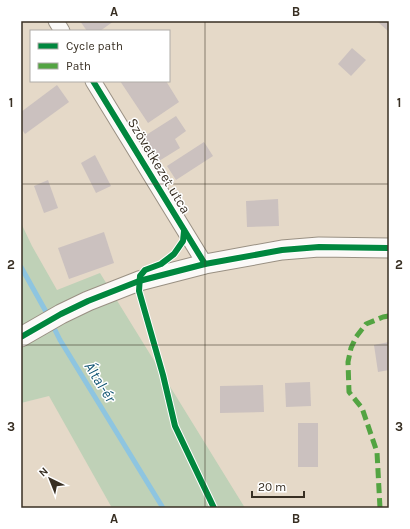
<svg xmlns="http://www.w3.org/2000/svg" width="410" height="529" font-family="Karla,sans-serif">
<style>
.green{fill:#bfd1b7}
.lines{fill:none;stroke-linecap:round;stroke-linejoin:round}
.stream{stroke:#8ec5e0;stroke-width:5}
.building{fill:#cbc1bf}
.minor-casing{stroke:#999083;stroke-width:17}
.tertiary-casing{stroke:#999083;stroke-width:21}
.minor{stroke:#fbf9f7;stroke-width:15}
.tertiary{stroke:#fbf9f7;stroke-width:19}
.quiet{stroke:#53a442;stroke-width:5;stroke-dasharray:10 5;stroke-linecap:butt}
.cycleway-casing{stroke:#fff;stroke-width:8}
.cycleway{stroke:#00873e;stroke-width:6}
.grid{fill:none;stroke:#382f23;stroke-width:1;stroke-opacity:0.55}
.labels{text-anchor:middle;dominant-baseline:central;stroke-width:3;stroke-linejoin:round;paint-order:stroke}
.street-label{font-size:14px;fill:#382f23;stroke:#fff}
.water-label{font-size:15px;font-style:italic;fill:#105472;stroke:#fff}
.neatline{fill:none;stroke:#382f23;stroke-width:1.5}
.grid-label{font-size:13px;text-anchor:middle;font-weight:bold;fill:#382f23}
</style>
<rect width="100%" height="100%" fill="#e5d9c8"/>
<polygon class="green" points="21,223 32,246 57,290 100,273 245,508 112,508 49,396 21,403"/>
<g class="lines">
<g class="stream">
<polyline points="21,267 49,317"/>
<polyline points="52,324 60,340 163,508"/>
</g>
</g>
<g class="building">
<polygon points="80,21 114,21 100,31 87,31"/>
<polygon points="377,21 389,21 389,32"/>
<polygon points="352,48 366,60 351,76 338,64"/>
<polygon points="120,81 166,81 179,102 148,123"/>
<polygon points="57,85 69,102 25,134 21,128 21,112"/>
<polygon points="176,116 186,131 175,139 180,148 159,161 143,137"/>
<polygon points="204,142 213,156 176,180 167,166"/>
<polygon points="95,155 111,186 96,193 81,163"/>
<polygon points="48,180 58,208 44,213 34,186"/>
<polygon points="278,199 279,226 247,227 246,201"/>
<polygon points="104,232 114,263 69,279 58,248"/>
<polygon points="389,342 389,370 378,372 374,345"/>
<polygon points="310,382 311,406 286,407 285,383"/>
<polygon points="263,385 264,412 220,413 220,386"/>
<rect x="298" y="423" width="20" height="44"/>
</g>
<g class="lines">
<g class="minor-casing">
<g id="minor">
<polyline points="56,21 62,31"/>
<polyline points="93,81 205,264"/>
</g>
</g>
<g class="tertiary-casing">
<polyline id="tertiary" points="21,337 61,314 88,301 139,281 205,264 282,250 319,247 389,248"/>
</g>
<use href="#minor" class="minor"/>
<use href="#tertiary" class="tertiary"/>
<polyline class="quiet" points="380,508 377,452 362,408 349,392 348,362 351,348 356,337 366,324 383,317 389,316"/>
<g class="cycleway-casing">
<g id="cycleway">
<polyline points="93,81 205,264"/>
<polyline points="184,231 183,241 174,254 161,264 145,270 140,276 139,291 163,375 175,426 214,508"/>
<polyline points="21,337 61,314 88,301 139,281 205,264 282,250 319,247 389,248"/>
</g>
</g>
<use href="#cycleway" class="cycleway"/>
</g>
<path class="grid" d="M 205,21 L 205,508M 21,184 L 389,184M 21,345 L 389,345"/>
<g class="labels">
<g class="street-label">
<text transform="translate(159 166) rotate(59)">Szövetkezet utca</text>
</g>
<g class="water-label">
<text transform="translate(100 382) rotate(58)">Által-ér</text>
</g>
</g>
<rect width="410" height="529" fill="none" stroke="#ffffff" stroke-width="44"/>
<rect x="30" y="30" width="140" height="52" fill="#ffffff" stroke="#afaca7"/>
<rect x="38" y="43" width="20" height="6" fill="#00873e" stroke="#afaca7"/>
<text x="66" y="50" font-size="12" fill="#382f23">Cycle path</text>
<rect x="38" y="63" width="20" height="6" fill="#53a442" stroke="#afaca7"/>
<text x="66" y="70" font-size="12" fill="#382f23">Path</text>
<g transform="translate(50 479) rotate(317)" stroke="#ffffff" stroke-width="3" paint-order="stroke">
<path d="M0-3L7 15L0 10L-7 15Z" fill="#382f23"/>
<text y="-6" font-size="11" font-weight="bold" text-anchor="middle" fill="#382f23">N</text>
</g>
<path d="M252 491v6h52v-6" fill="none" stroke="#382f23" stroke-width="2"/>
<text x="258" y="491" font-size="12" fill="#382f23" stroke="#ffffff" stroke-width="3" paint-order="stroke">20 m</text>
<rect x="22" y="22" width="366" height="485" class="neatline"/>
<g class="grid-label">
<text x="114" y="16">A</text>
<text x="296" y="16">B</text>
<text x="11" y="107">1</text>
<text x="399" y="107">1</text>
<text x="11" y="269">2</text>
<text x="399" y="269">2</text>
<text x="11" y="431">3</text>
<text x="399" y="431">3</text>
<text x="114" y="523">A</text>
<text x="296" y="523">B</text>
</g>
</svg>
